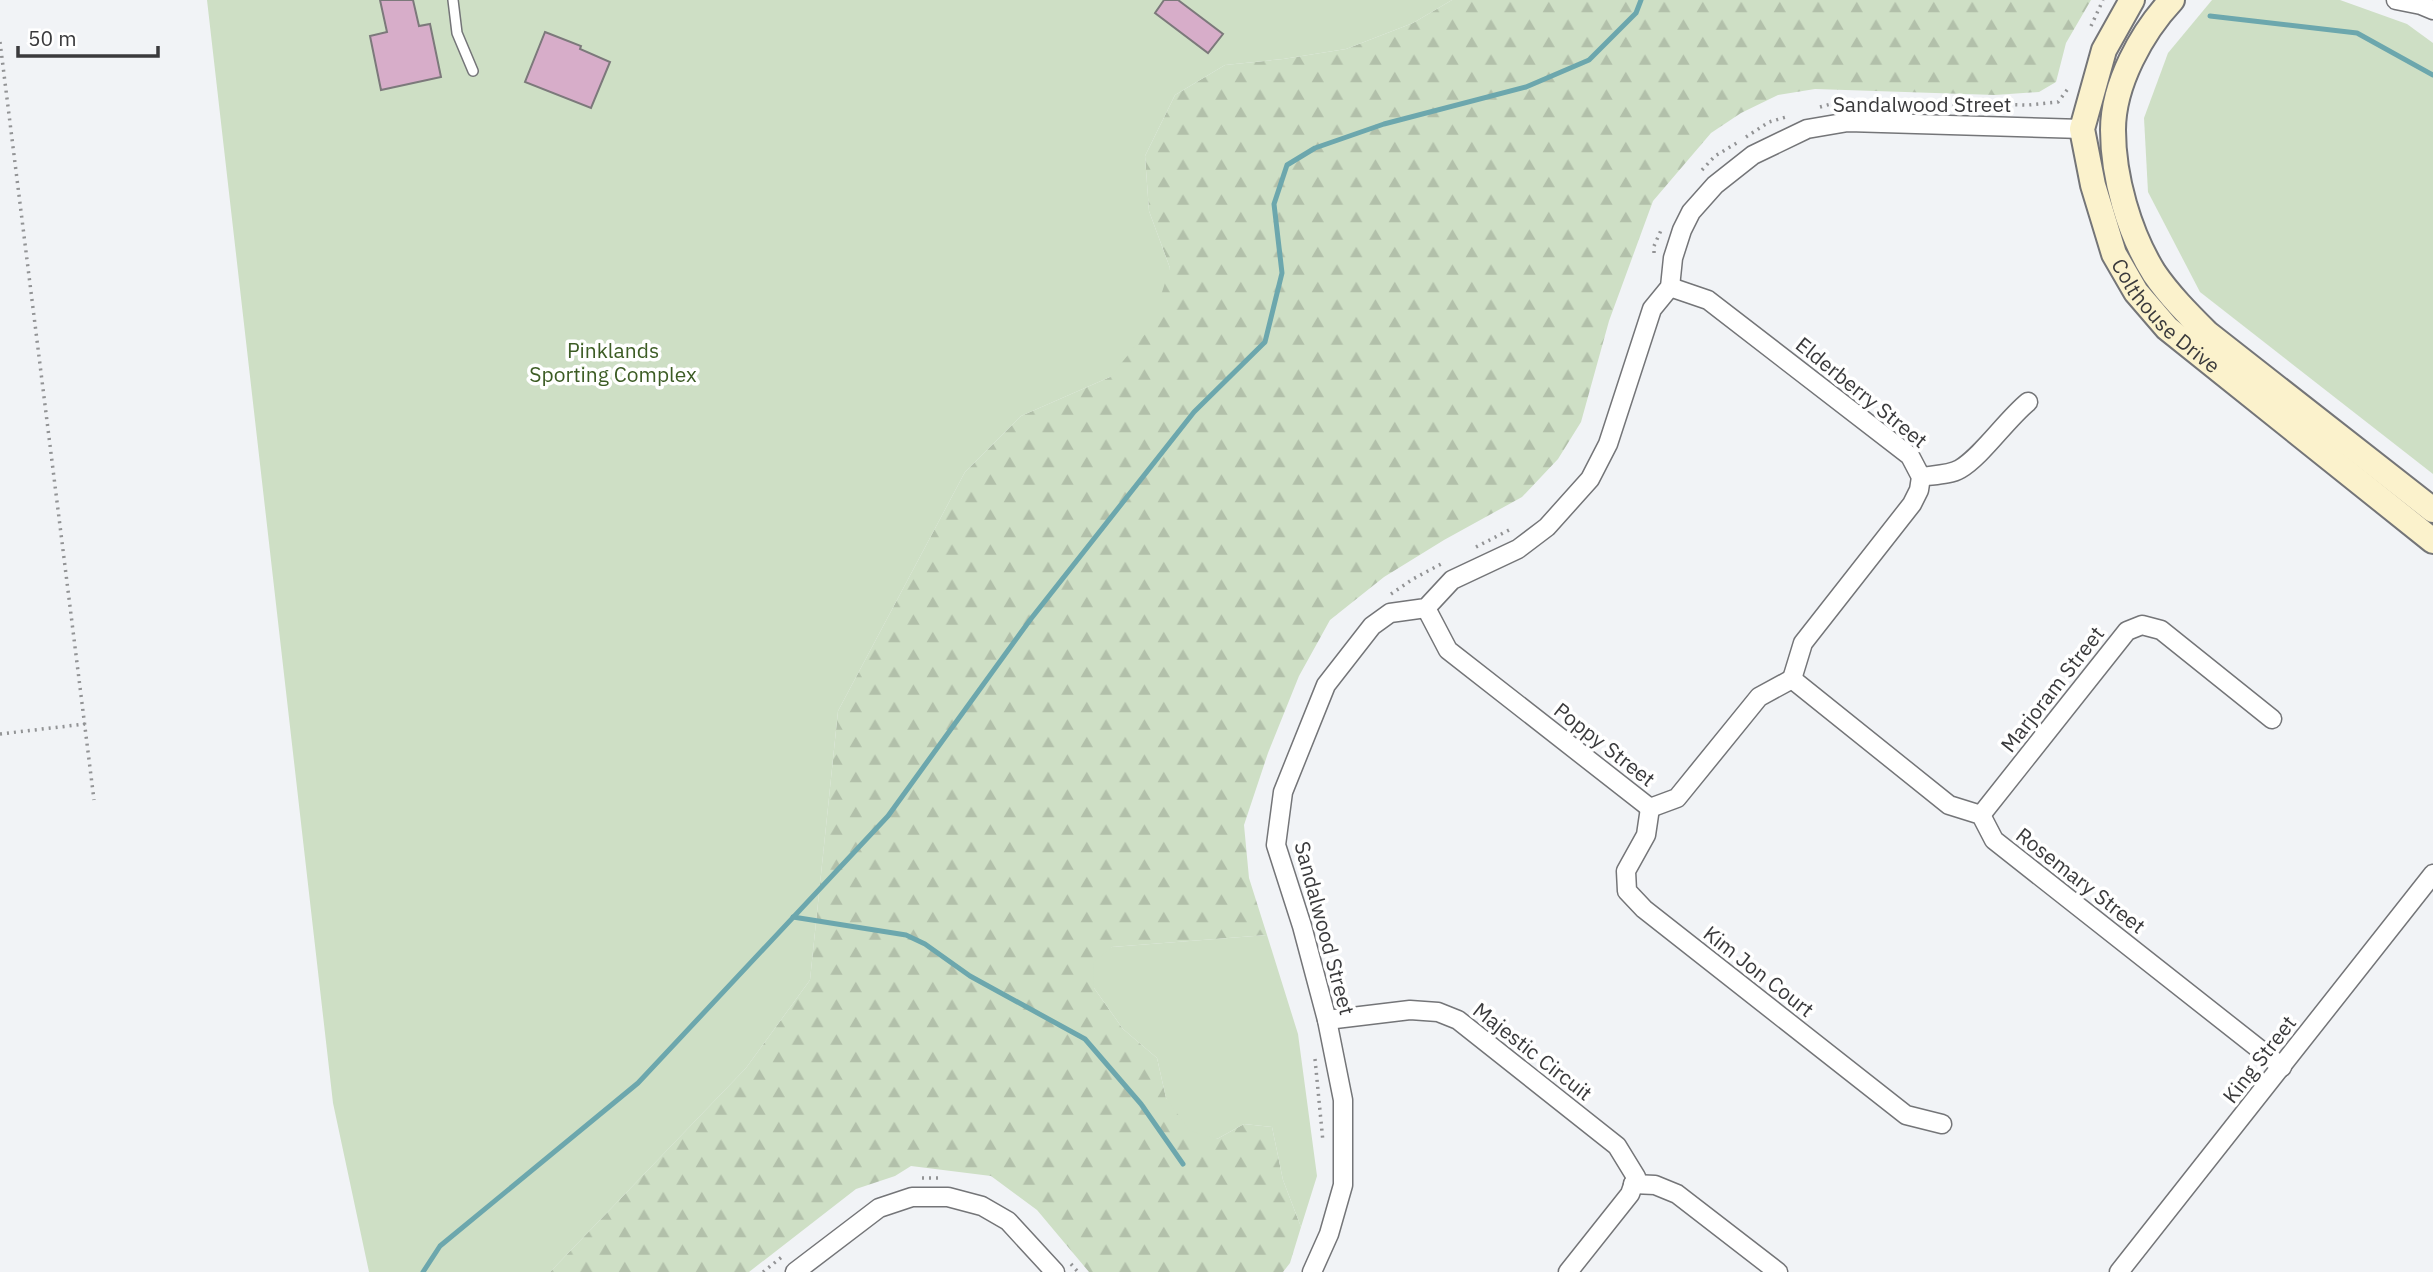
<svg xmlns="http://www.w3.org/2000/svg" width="2433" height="1272" font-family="'IBM Plex Sans',sans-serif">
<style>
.forest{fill:url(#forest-firs)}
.green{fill:#cedfc5}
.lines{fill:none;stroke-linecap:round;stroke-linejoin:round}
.stream{stroke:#6ca7ad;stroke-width:5}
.building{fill:#d7adc9;stroke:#7c797b;stroke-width:2}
.lane-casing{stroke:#747578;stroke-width:12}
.street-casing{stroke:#747578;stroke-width:21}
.secondary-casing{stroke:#747578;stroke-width:28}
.path{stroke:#929395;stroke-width:3.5;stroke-dasharray:2 5;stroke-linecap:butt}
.lane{stroke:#fff;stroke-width:9}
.street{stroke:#fff;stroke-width:18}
.secondary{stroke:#fbf2cc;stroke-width:24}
.labels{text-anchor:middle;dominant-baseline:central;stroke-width:7;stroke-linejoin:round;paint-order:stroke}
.street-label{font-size:21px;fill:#3a3a3c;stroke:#fff}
.park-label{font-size:21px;fill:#3c5c24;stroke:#fff}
</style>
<defs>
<pattern id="forest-firs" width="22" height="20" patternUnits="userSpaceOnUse" patternTransform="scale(1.75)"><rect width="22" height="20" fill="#cedfc5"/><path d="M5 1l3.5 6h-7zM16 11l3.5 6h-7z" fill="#b2c0aa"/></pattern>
</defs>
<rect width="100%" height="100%" fill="#f1f3f6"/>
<polygon class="forest" points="1452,0 2091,0 2066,43 2056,82 2039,92 1995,95 1815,89 1778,95 1741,113 1711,133 1653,201 1609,321 1581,422 1558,459 1522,497 1444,540 1384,577 1330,620 1299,676 1268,753 1244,825 1249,878 1267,935 1112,947 1094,988 1123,1029 1157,1058 1166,1098 1217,1139 1244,1124 1272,1127 1283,1180 1301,1227 1290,1263 1283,1272 1089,1272 1037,1210 991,1176 911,1166 895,1176 856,1189 749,1272 550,1272 746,1068 810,980 838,711 965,472 1021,416 1110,377 1170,268 1149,211 1145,156 1175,95 1225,65 1283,59 1346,49 1413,23"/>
<g class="green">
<polygon points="207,0 1452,0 1413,23 1346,49 1283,59 1225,65 1175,95 1145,156 1149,211 1170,268 1150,328 1110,377 1021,416 965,472 838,711 810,980 746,1068 550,1272 369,1272 333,1103"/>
<polygon points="2212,0 2340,0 2407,24 2433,43 2433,474 2200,292 2148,192 2144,118 2168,53"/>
<polygon points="1267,935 1298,1034 1317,1176 1301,1227 1283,1180 1272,1127 1244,1124 1217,1139 1190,1131 1166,1098 1157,1058 1123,1029 1094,988 1093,963 1112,947"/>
</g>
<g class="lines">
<g class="stream">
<polyline points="2210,16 2357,33 2433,75"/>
<polyline points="793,917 906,935 925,944 970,976 1085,1039 1141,1104 1183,1164"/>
<polyline points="423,1272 440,1246 638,1083 888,816 1030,620 1194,412 1265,342 1282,273 1274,204 1287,165 1315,148 1384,124 1526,87 1589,60 1636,13 1641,0"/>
</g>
</g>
<g class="building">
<polygon points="380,0 413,0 419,26 430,24 441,77 381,90 370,36 387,32"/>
<polygon points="1164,0 1178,0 1223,34 1208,53 1155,13"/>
<polygon points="545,32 581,46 580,49 610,62 591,108 525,82"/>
</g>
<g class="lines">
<g class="lane-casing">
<polyline id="lane" points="453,0 457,33 473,71"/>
</g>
<g class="street-casing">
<g id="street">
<polyline points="2396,0 2421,5 2433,10"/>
<polyline points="1670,287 1708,300 1910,456 1921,477 1919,490 1912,504 1803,643 1792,679"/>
<path d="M 1921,477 C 1933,475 1950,475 1960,469 C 1982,456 2006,420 2028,402"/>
<polyline points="1426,608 1448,650 1650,808 1677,798 1759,697 1792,679"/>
<polyline points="1792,679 1949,805 1981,815 1994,840 2282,1067"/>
<polyline points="1650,808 1646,835 1626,871 1627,891 1644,909 1906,1115 1942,1124"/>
<polyline points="1981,815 2127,631 2142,625 2161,630 2272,719"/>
<polyline points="1327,1020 1410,1010 1438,1012 1458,1020 1617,1146 1636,1177 1630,1194 1568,1272"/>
<polyline points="1633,1184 1655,1185 1677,1194 1778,1272"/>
<polyline points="795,1272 879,1208 912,1197 948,1197 982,1206 1008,1221 1055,1272"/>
<polyline points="1312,1272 1329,1234 1343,1185 1343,1100 1327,1020 1302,926 1276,845 1283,792 1326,685 1372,626 1390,613 1426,608 1452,580 1518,549 1547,527 1590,479 1608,444 1652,309 1670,287 1673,258 1682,230 1691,212 1715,185 1753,155 1807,129 1848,122 2082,129"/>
<polyline points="2119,1272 2433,874"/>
</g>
</g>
<g class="secondary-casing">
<g id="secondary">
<path id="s1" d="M 2132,0 L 2104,50 L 2082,129 L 2093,185 L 2114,254 L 2136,292 L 2167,328 L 2433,541"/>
<path d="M 2172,0 C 2142,32 2113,84 2113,130 C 2113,177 2129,233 2154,273 C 2169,295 2188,314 2207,333 L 2433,510"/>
</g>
</g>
<g class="path">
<polyline points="2091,26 2103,0"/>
<polyline points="0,42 94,800"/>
<polyline points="1820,107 1838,102 2028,105 2058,102 2070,86"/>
<polyline points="1746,137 1769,122 1786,117"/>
<polyline points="1702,170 1715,156 1740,141"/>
<polyline points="1654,253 1654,246 1662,228"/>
<polyline points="1476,547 1513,528"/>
<polyline points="1391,594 1413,579 1441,564"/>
<polyline points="0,734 85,724"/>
<polyline points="1315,1059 1323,1142"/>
<polyline points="922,1178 938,1178"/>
<polyline points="1071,1264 1078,1272"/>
<polyline points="763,1272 783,1256"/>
</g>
<use href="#lane" class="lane"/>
<use href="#street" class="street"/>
<use href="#secondary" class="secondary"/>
</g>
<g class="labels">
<g class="street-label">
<text x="1922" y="104">Sandalwood Street</text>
<text stroke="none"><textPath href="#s1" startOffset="350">Colthouse Drive</textPath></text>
<text transform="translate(1862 392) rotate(39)">Elderberry Street</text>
<text transform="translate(2052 689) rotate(-52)">Marjoram Street</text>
<text transform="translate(1605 744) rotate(38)">Poppy Street</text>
<text transform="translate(2081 880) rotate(38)">Rosemary Street</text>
<text transform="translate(1325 928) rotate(75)">Sandalwood Street</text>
<text transform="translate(1759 971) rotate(38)">Kim Jon Court</text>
<text transform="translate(1533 1051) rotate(38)">Majestic Circuit</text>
<text transform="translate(2259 1059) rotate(-52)">King Street</text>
</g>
<g class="park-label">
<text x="613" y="350">Pinklands<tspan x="613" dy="24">Sporting Complex</tspan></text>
</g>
</g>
<path d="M18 46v10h140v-10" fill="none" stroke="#3a3a3c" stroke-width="3.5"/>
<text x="28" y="46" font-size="21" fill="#3a3a3c" stroke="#ffffff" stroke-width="5" paint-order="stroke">50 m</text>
</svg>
